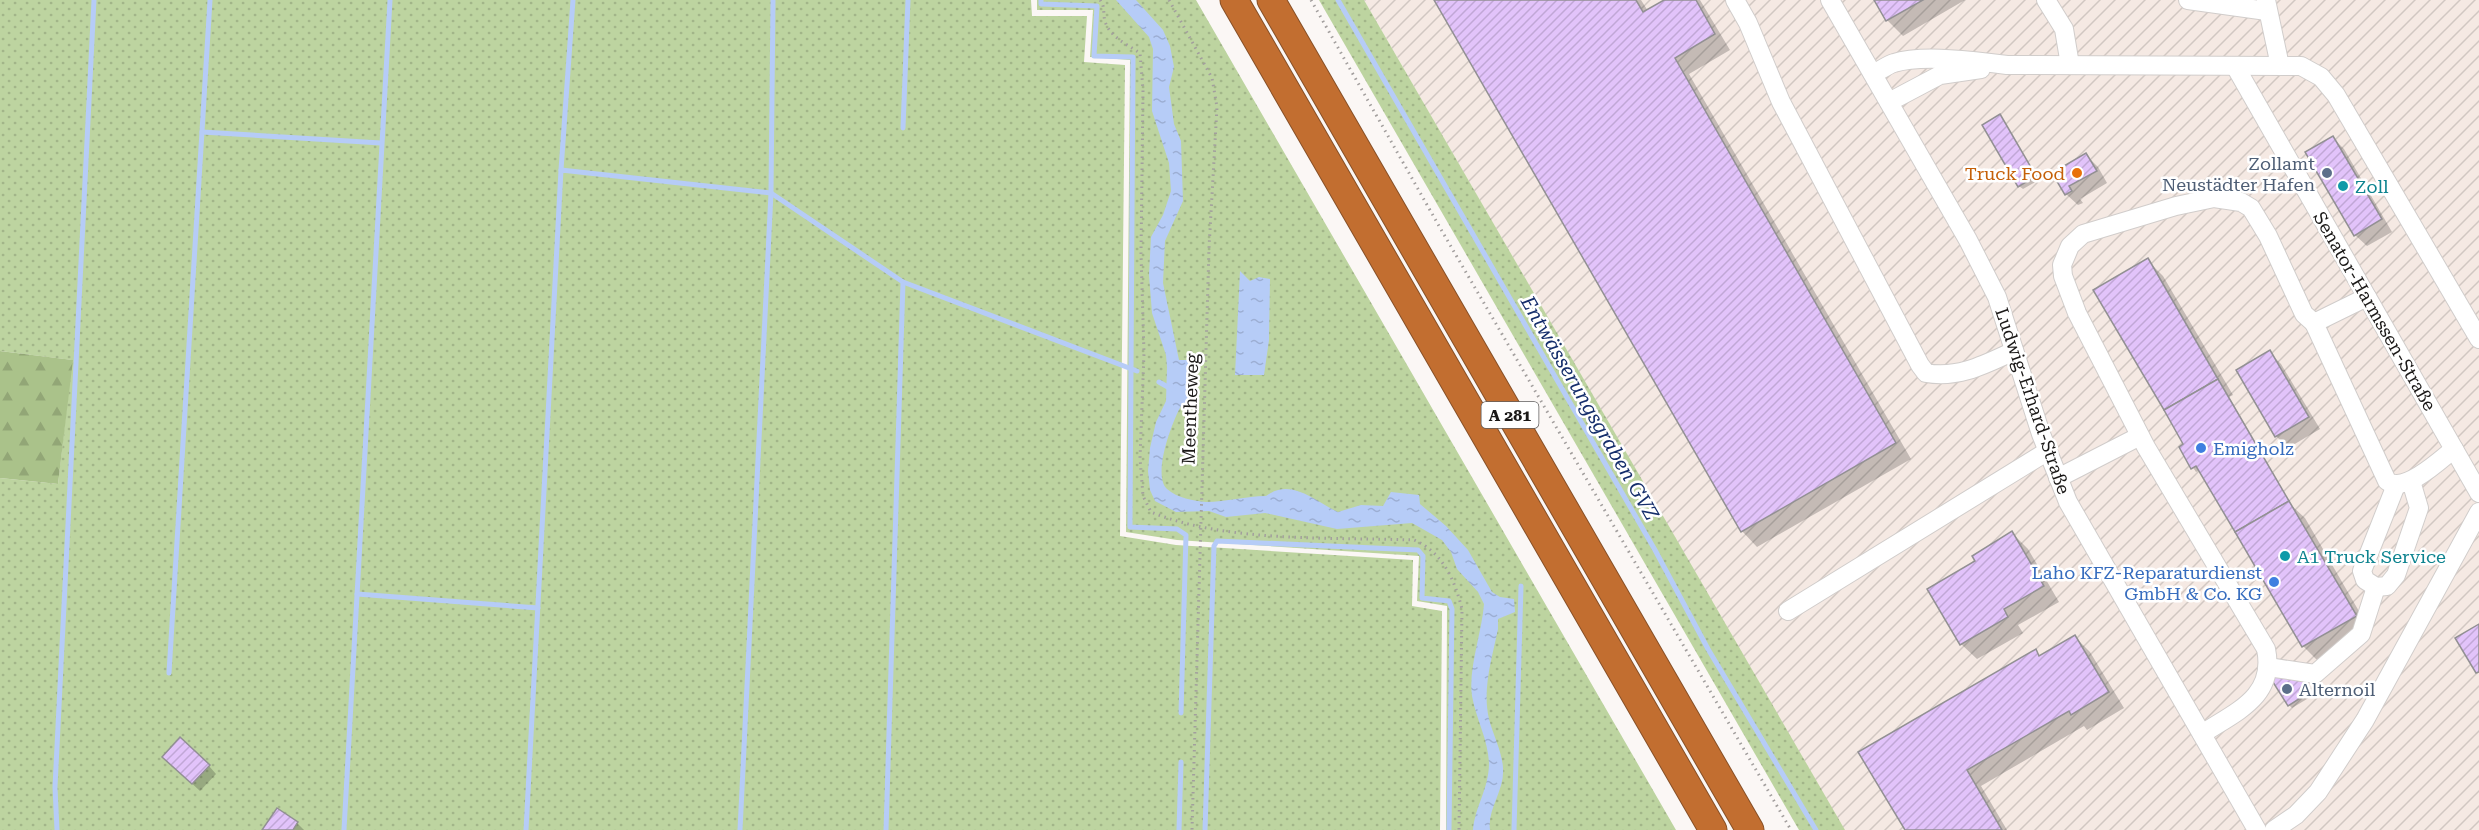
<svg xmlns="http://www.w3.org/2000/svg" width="2479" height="830" font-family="'Roboto Serif',serif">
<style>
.industrial{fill:url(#industrial-furrows)}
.grass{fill:url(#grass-dots)}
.forest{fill:url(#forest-firs)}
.water{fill:url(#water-ripples)}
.shadow{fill:#0003}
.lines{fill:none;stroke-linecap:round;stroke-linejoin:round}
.stream{stroke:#b6ccf7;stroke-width:5}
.building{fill:url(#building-hatch);stroke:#929093;stroke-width:1.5}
.minor-casing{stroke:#d1cdcb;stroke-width:20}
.highway-casing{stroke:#875027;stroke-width:29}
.path{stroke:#a29e9d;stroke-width:3;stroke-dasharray:1.5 4.5;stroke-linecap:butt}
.minor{stroke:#fff;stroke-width:18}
.highway{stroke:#c26e30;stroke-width:27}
.food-dot{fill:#e8710a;stroke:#fff;stroke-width:2}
.service-dot{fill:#5c6f8a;stroke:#fff;stroke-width:2}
.culture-dot{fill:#0f9aa8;stroke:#fff;stroke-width:2}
.shop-dot{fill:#3f7fe0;stroke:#fff;stroke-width:2}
.labels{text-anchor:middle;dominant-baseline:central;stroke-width:5;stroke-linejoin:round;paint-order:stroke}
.shield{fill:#fff;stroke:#5f5d5d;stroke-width:1.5}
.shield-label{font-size:16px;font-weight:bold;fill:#1a1817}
.service-label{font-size:18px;fill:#4e5e75;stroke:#fff;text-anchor:end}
.food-label{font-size:18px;fill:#c56008;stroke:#fff;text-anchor:end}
.culture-label{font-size:18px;fill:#0d838f;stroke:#fff;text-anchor:start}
.street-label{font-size:18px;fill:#1a1817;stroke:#fff}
.shop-label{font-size:18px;fill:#366cbe;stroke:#fff;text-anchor:start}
.water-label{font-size:20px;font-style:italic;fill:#152e6b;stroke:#fff}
</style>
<defs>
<pattern id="industrial-furrows" width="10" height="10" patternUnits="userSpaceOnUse" patternTransform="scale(1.5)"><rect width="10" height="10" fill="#f5e9e3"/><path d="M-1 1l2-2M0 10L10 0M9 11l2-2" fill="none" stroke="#d1c7c2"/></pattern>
<pattern id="grass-dots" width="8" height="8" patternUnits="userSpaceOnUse" patternTransform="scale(1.5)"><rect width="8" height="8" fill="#bdd4a0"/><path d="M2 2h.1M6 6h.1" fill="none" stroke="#a2b589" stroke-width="1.8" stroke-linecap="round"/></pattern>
<pattern id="forest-firs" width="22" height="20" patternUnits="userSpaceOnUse" patternTransform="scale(1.5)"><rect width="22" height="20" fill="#aac28a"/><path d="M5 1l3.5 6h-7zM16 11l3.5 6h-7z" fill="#92a676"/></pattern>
<pattern id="water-ripples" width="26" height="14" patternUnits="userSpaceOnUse" patternTransform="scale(1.5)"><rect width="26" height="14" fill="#b6ccf7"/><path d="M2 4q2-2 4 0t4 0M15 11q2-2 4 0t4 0" fill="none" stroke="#9caed3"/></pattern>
<pattern id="building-hatch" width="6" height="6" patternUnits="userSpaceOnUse" patternTransform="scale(1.5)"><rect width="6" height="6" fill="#e2c3fa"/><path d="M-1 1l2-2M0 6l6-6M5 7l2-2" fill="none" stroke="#c1a7d6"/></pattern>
</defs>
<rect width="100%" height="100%" fill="#fbf7f5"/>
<polygon class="industrial" points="1364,0 2479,0 2479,830 1844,830"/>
<g class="grass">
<polygon points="0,0 1031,0 1032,16 1087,16 1084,62 1125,65 1120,536 1176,545 1413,560 1412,606 1442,611 1440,830 0,830 0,478 58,484 72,360 0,351"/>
<polygon points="1037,0 1196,0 1676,830 1446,830 1447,606 1417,601 1419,556 1177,540 1126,532 1130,60 1090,57 1093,10 1037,10"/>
<polygon points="1319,0 1364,0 1845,830 1799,830"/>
</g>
<polygon class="forest" points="0,351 73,360 58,484 0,478"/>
<g class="water">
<path d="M 1116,0 L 1136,0 L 1163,30 L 1170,46 L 1174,67 L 1169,87 L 1174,124 L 1181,141 L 1183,201 L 1165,241 L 1163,283 L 1179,360 L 1190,360 L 1192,405 L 1181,406 C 1172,422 1152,475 1167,489 C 1177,498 1194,501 1206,502 C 1226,502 1246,496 1266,496 C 1292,477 1315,502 1338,512 L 1361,505 L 1383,506 L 1391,492 L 1419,495 L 1420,504 L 1446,526 L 1468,550 L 1492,592 L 1500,597 L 1514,599 L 1515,612 L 1498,619 L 1498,629 C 1492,658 1482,689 1489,719 C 1493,735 1502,751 1503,768 C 1505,790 1487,809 1490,830 L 1473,830 C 1475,806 1489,789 1489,763 C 1488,739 1476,719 1472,696 C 1468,669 1482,632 1484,604 L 1478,592 L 1457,569 L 1451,552 L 1442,540 L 1412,523 L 1337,529 L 1265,513 L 1226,517 L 1209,511 L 1176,512 L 1155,501 L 1150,490 L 1148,471 L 1150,448 L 1156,422 L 1166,401 L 1167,367 L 1166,355 L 1152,313 L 1149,275 L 1151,237 L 1163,215 L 1171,191 L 1169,163 L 1152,111 L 1153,49 L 1149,37 Z"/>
<polygon points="1240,271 1250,281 1259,277 1270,279 1269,340 1264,375 1235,375"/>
</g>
<g class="shadow">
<polygon points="1436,0 1641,0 1648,11 1667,0 1700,0 1730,50 1689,74 1911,459 1757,547 1742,531"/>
<polygon points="1876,0 1965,0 1903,36 1887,20"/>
<polygon points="2000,116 2039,180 2023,189 2019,186"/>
<polygon points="2333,138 2344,149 2392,232 2367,246 2355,235"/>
<polygon points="2086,155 2098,167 2107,183 2080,199 2083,203 2078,205 2066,194 2054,173"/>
<polygon points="2147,260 2163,276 2233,395 2229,397 2292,506 2305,518 2371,632 2319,662 2304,647 2200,470 2196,472 2186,457 2186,445"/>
<polygon points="2269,352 2281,364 2320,429 2288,448 2276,436"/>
<polygon points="2012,533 2028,549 2059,602 2018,625 2023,633 1977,659 1961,644"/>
<polygon points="2075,637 2090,652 2124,708 2087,730 2084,726 1981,786 2007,830 1906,830 2036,651 2041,657"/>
<polygon points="2297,670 2312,696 2292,708 2289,705"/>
<polygon points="171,764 209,766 216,774 200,791"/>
<polygon points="277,810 297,823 304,830 264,830"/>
</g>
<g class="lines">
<g class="stream">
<polyline points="1041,0 1041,4 1097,6 1094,56 1133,57 1130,527 1177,529 1186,535 1181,713"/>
<polyline points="1338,0 1655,550 1708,649 1816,830"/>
<polyline points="903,128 908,0"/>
<polyline points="202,132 381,143"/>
<polyline points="561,170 573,0"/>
<polyline points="1159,382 1173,390"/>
<polyline points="357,594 538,608"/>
<polyline points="169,673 210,0"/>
<polyline points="57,830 55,787 94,0"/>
<polyline points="344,830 390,0"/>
<polyline points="526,830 561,170 771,193 903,282 1137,371"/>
<polyline points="740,830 771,193 773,0"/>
<polyline points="886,830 903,282"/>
<polyline points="1179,830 1181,762"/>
<polyline points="1205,830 1214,546 1217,541 1418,550 1423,556 1422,598 1449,601 1452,609 1449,830"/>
<polyline points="1514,830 1521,586"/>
</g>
</g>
<g class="building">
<polygon points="1434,0 1636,0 1643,12 1664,0 1696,0 1715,34 1675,58 1896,443 1741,532"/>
<polygon points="1874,0 1923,0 1886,21"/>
<polygon points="2000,114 2036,176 2018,187 1982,125"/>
<polygon points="2333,136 2382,219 2354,236 2305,152"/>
<polygon points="2086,153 2097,171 2069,186 2072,191 2065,195 2052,173"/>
<polygon points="2148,258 2218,379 2164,410 2093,290"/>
<polygon points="2270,350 2309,417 2275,437 2236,370"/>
<polygon points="2218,379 2289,501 2235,532 2196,466 2191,469 2179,447 2183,444 2164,410"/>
<polygon points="2289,501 2357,616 2302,647 2235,532"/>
<polygon points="2012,531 2044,586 2004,609 2008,617 1960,645 1927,589 1975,561 1972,556"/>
<polygon points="2479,624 2479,672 2476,673 2455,638"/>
<polygon points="2075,635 2109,692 2071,715 2069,711 1967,770 2002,830 1905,830 1858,752 2036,649 2039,656"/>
<polygon points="2293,665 2310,692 2288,706 2271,679"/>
<polygon points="180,737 210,765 192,784 162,757"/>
<polygon points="277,808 298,822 293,830 262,830"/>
</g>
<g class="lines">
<g class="minor-casing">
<g id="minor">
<path d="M 1735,0 L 1748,23 L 1781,102 L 1920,365 L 1926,373 C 1958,379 1986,364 2014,351"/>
<polyline points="1830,0 1968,240 1997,297 2041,434 2068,502 2257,830"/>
<polyline points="2046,0 2064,29 2070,65"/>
<polyline points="2188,0 2267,11"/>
<polyline points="2266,0 2280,66"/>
<polyline points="2235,66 2479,493"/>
<path d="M 1873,74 C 1880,71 1887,65 1894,63 C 1922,54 1977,61 2007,65 L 2301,66 L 2321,77 L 2336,95 L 2479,339"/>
<polyline points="1889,102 1940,75 1981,69"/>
<path d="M 2314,323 L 2387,481 C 2405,494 2439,461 2454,449"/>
<polyline points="2058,478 2140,436"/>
<polyline points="2396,485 2362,571 2365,580 2376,587 2387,586 2396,575 2419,508 2411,481"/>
<polyline points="1788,611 2048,451"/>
<polyline points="2268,667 2315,674 2361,634 2376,587"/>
<path d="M 2202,734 C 2235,712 2276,697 2266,649 L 2146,447 L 2077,313 L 2063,276 L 2062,265 L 2070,246 L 2083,234 L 2176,206 L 2214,198 L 2241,202 L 2251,208 L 2268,236 L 2304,314 L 2314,323 L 2367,297"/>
<polyline points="2274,830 2296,815 2318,792 2365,720 2479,512"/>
</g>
</g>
<g class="highway-casing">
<g id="highway">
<polyline points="1234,0 1713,830"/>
<polyline points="1271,0 1750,830"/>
</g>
</g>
<g class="path">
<path d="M 1100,0 C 1106,7 1102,15 1106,24 C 1112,38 1128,45 1140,53 L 1143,90 L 1141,253 L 1144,353 L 1140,458 L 1143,496 L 1151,512 C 1226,543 1333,537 1414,540 C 1443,552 1455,581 1462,609 L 1459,830"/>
<polyline points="1169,0 1212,78 1217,107 1209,248 1192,830"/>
<polyline points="1311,0 1439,226 1791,830"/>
</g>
<use href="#minor" class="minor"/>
<use href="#highway" class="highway"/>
</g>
<circle class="food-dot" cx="2077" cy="173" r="6"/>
<g class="service-dot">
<circle cx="2327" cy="173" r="6"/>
<circle cx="2287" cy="689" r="6"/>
</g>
<g class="culture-dot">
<circle cx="2343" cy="186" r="6"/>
<circle cx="2285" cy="556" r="6"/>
</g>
<g class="shop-dot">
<circle cx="2201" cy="448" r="6"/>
<circle cx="2274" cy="582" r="6"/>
</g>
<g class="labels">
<rect class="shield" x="1481.5" y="402" width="57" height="26" rx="4.5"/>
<g class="shield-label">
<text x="1510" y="415">A 281</text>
</g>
<g class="service-label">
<text x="2315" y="163">Zollamt<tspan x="2315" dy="21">Neustädter Hafen</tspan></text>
<text x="2299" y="689" text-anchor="start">Alternoil</text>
</g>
<g class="food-label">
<text x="2065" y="173">Truck Food</text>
</g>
<g class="culture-label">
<text x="2355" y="186">Zoll</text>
<text x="2297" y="556">A1 Truck Service</text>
</g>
<g class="street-label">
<text transform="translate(2375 311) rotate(60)">Senator-Harmssen-Straße</text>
<text transform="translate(2033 401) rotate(71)">Ludwig-Erhard-Straße</text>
<text transform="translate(1190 409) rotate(-88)">Meentheweg</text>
</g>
<g class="shop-label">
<text x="2213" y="448">Emigholz</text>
<text x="2262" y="572" text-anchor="end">Laho KFZ-Reparaturdienst<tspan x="2262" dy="21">GmbH &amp; Co. KG</tspan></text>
</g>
<g class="water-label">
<text transform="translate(1590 408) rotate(60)">Entwässerungsgraben GVZ</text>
</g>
</g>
</svg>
